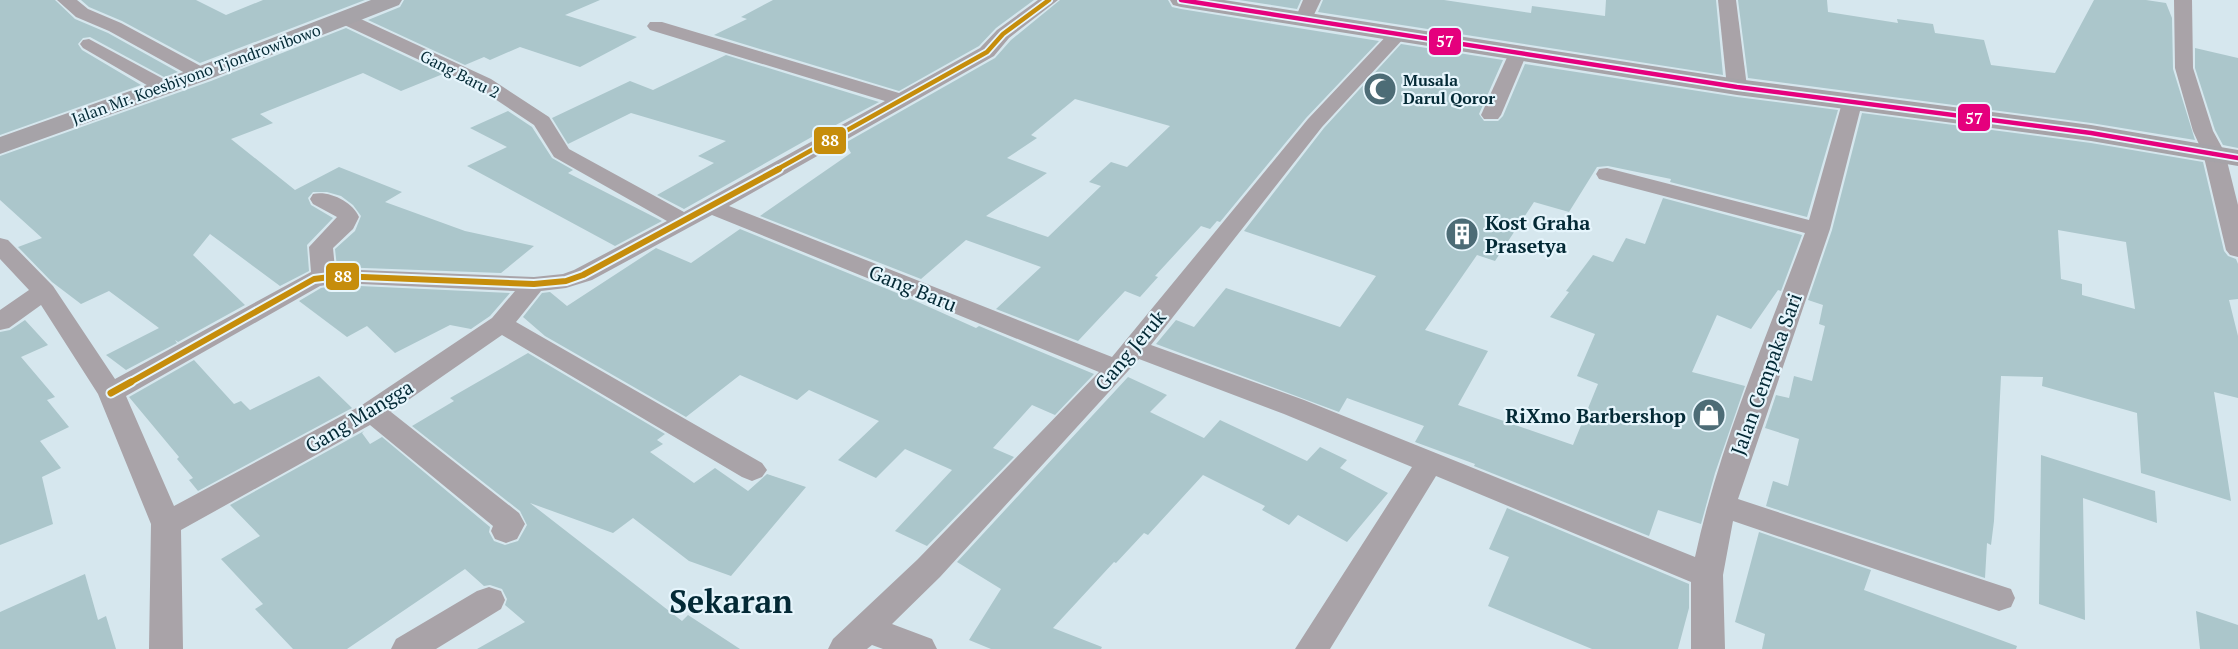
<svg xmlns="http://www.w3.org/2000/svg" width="2238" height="649" font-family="'PT Serif',serif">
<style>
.building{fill:#abc6cb;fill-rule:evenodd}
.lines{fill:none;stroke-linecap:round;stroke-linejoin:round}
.minor{fill:#a9a3a8;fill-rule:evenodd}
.secondary{fill:#a6a3a8;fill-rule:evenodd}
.bus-1-casing{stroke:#e6f5fc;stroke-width:8}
.bus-2-far2-casing{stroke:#e6f5fc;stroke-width:8}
.bus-2-far1-casing{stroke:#e6f5fc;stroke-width:10}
.bus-2-casing{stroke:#e6f5fc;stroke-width:11}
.bus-1{stroke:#e5007d;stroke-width:4.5}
.bus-2-far2{stroke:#c68d0b;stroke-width:4.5}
.bus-2-far1{stroke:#c68d0b;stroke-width:6}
.bus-2{stroke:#c68d0b;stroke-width:7}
.labels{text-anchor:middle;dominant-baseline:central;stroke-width:4.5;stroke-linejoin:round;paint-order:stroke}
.far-street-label{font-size:16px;fill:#032935;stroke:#e6f5fc}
.far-poi-label{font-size:16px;font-weight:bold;fill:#032935;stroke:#e6f5fc;text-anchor:start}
.poi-label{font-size:20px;font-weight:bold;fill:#032935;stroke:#e6f5fc;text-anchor:start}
.street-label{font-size:20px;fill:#032935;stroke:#e6f5fc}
.near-district-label{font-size:32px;font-weight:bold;fill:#032935;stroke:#e6f5fc}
.line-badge{stroke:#e6f5fc;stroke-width:2}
.badge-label{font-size:16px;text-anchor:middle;font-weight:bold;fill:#fff}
</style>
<rect width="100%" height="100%" fill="#d6e7ee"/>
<g class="building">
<polygon points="0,0 55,0 75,19 108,33 178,72 164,77 90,37 83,38 78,44 82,50 141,85 0,135"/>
<polygon points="81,0 196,0 226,15 263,0 365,0 200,63 122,21 89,7"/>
<polygon points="404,0 600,0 565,15 637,37 580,67 520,47 490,60 484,57 465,65 368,20 400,7"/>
<polygon points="773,0 1034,0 996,28 979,46 899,91 714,35 747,19 741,17"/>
<path d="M 1060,0 L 1168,0 L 1172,7 L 1181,9 L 1379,41 L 1306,118 L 1220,222 L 1217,221 L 1210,229 L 1201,226 L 1155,276 L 1158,277 L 1140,297 L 1125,291 L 1078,341 L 996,309 L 1041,267 L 966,240 L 921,279 L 760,216 L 851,153 L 845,143 L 995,58 L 1011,40 ZM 1075,99 L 1170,126 L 1127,167 L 1111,162 L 1089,182 L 1101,186 L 1048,237 L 986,216 L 1047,173 L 1007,158 L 1037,138 L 1031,135 Z"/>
<polygon points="1239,0 1301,0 1297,9"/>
<polygon points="1323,0 1444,0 1531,13 1532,6 1605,16 1606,0 1716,0 1723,75 1318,12"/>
<polygon points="1738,0 1827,0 1828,12 1898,23 1897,19 1933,24 1935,33 1984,40 1991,65 2055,73 2094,0 2146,0 2166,3 2172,18 2173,69 2195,140 2091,123 1748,78"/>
<polygon points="346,28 443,74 401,91 363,73 260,114 273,123 231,139 295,190 339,167 402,192 385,202 465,231 534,246 501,273 337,267 335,249 355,231 361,216 353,205 341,196 327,192 313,192 308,198 311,205 333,218 307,245 309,271 280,286 210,234 193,255 245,305 178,342 175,340 177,343 126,370 106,355 159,328 109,291 81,304 52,282 18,247 42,238 0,200 0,156 211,81"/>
<polygon points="1401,44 1503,60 1479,114 1484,121 1498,121 1503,116 1525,64 1737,97 1838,110 1807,217 1670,182 1671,179 1608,166 1597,167 1569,212 1534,202 1495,261 1477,255 1425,330 1488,351 1458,405 1573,445 1598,384 1577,376 1595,334 1550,317 1569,292 1566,291 1593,255 1613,262 1626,238 1645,244 1663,198 1802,235 1781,291 1778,290 1751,329 1717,315 1692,372 1745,386 1715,473 1701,524 1658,510 1649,536 1474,466 1475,464 1415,442 1424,426 1347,398 1339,412 1156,344 1176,320 1194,327 1226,288 1340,327 1376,276 1244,231 1324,128"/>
<polygon points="2195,48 2238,58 2238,148 2223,145 2215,130 2195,68"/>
<polygon points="726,55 879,102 834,126 833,125 684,209 657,195 714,163 698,156 726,141 631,113 568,144 552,118 630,81 653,90"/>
<polygon points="508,111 532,127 552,158 573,170 568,173 662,221 615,246 467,166 507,147 470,128"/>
<path d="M 1862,113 L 2091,143 L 2203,162 L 2224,251 L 2228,256 L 2236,259 L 2238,264 L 2238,299 L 2229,300 L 2238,336 L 2238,398 L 2214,392 L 2231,501 L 2141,473 L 2137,413 L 2042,386 L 2043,377 L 2001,376 L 1994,521 L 1991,545 L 1987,543 L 1985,578 L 1766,506 L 1773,481 L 1788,486 L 1799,439 L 1765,428 L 1776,395 L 1789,398 L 1794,376 L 1812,381 L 1825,326 L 1819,324 L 1823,305 L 1808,300 L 1832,230 ZM 2058,230 L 2126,242 L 2135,309 L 2082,295 L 2082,284 L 2061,279 Z"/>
<polygon points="740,229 909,298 976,328 979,326 1094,374 1055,415 1032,405 993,448 1014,457 927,546 895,531 952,470 905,449 876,478 838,460 879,421 809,390 797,400 740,375 686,417 545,336 523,317 542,293 550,292 567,306 656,248 691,263"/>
<polygon points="338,285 510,293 490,316 471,329 450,325 395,353 367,326 347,337 299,301 321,288"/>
<polygon points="25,320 48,345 21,357 55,397 47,400 69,427 40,441 61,468 42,477 53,524 0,545 0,332 10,330"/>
<polygon points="528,353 665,434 657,440 663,444 650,452 694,483 715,468 748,491 767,474 806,487 731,576 689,561 633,518 613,533 530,503 682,621 688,615 740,649 477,649 525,622 505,605 507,599 502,589 490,585 484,586 465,569 347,649 293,649 255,609 263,604 221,559 260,536 230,505 364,431 362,433 370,444 382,437 490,527 489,532 494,541 505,545 518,541 527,525 520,511 412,426 454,401 450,398"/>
<polygon points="194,360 234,404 241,401 250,410 319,376 352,408 198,491 189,480 193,478 177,459 179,457 129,397"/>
<polygon points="1128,377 1167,395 1150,412 1204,438 1220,420 1307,461 1320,447 1347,460 1340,468 1388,493 1347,542 1298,515 1289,525 1262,510 1265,506 1203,475 1148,535 1144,533 1116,563 1114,562 1053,628 1102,647 1101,649 991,649 969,640 1001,589 957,562"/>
<polygon points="2041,455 2155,491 2157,523 2083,498 2085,620 2039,604"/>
<polygon points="1507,508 1689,584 1689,608 1678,649 1592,649 1488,606 1509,557 1489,549"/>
<polygon points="1759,532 1871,570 1864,590 2017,646 2016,649 1762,649 1765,634 1735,622"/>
<polygon points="85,574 98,620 106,616 116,649 0,649 0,612"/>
<polygon points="2196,611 2238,625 2238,649 2200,649"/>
</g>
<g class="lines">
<g class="minor">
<polygon points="57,0 77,0 88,9 121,23 208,70 211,74 208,78 194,78 109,31 76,17"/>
<path d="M 1038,0 L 1058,0 L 1009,38 L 994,56 L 729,206 L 1112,357 L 1308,119 L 1392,30 L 1404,30 L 1407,34 L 1404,38 L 1322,127 L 1151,345 L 1304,400 L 1695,557 C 1719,445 1766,339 1805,233 L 1599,179 L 1596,174 L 1599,169 L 1607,168 L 1809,220 L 1842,103 L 1845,99 L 1859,99 L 1862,103 L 1830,229 L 1738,499 L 2011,589 L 2015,598 L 2011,607 L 1999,611 L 1733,521 L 1723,575 L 1725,649 L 1691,649 L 1691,582 L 1436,476 L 1330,649 L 1295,649 L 1412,467 L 1284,414 L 1139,359 L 940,577 L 892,624 L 932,639 L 937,649 L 883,649 L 872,645 L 867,649 L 828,649 L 833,639 L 918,559 L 1099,372 L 712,215 L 592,280 L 566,288 L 541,291 L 516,322 L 762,463 L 767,470 L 762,477 L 752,481 L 742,477 L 502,335 L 391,412 L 519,513 L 525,524 L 517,539 L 506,543 L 495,539 L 491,531 L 493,526 L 370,425 L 181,530 L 183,649 L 149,649 L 151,524 L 98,394 L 41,305 L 9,328 L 0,330 L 0,310 L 29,290 L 0,259 L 0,238 L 8,240 L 53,286 L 115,379 L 311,272 L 309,247 L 337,217 L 313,204 L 310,199 L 313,194 C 329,190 353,202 359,217 L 353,229 L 333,248 L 335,269 L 534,277 L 563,274 L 574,270 L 667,221 L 554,157 L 534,125 L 477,87 L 338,22 L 335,18 L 338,14 L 350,14 L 491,79 L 549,117 L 569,149 L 684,212 L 885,101 L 650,30 L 647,26 L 650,22 L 662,22 L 899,93 L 980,48 L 997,30 ZM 338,283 L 515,291 L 492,318 L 362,405 L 174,506 L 126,396 L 320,286 Z"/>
<polygon points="1303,0 1321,0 1310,23 1298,23 1295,19"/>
<polygon points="1718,0 1736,0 1747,87 1744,91 1730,91 1727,87"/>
<polygon points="2174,0 2192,0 2193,68 2213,131 2225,153 2238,205 2238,257 2230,255 2226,250 2203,153 2193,131 2175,68"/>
<polygon points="89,39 171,83 174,87 171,91 157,91 83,48 80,44 83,40"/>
<polygon points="1518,47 1525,49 1527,53 1501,115 1498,119 1484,119 1481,115 1509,53 1511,49"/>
<polygon points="489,587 501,591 505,600 501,609 436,649 391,649 396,639 477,591"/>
</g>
<g class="secondary">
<polygon points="371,0 402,0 399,5 210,79 0,154 0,137 192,69"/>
<polygon points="1170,0 1224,0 1737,79 2091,125 2238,150 2238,166 2091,141 1737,95 1181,7 1173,5"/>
</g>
<g class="bus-1-casing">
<polyline id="bus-1" points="1181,0 1737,87 2091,133 2238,158"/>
</g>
<g class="bus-2-far2-casing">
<polyline id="bus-2-far2" points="776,170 987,52 1003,34 1049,0"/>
</g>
<g class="bus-2-far1-casing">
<polyline id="bus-2-far1" points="129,383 314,279 338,276 534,284 566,281 583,275 779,169"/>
</g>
<g class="bus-2-casing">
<polyline id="bus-2" points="111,393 131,382"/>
</g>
<use href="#bus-1" class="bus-1"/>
<use href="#bus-2-far2" class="bus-2-far2"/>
<use href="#bus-2-far1" class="bus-2-far1"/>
<use href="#bus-2" class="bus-2"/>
</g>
<defs>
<g id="mosque-disc" transform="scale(1.725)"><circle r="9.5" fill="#4d6c76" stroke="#e6f5fc"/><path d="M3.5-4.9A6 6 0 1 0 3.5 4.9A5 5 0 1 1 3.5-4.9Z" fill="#fff"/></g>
<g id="building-disc" transform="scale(1.725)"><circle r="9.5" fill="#4d6c76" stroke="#e6f5fc"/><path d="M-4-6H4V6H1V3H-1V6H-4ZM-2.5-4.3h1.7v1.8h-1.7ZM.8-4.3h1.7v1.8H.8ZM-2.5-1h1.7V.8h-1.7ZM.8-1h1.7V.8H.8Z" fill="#fff"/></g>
<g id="shop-disc" transform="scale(1.725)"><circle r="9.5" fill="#4d6c76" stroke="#e6f5fc"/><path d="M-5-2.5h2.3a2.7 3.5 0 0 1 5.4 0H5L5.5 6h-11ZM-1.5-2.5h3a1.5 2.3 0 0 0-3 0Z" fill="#fff"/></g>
</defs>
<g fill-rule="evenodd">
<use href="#mosque-disc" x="1380" y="89"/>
<use href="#building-disc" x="1462" y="234"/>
<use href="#shop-disc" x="1709" y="415"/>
</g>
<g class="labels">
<g class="far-street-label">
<text transform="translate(196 74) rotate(-20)">Jalan Mr. Koesbiyono Tjondrowibowo</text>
<text transform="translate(460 74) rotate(27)">Gang Baru 2</text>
</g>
<g class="far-poi-label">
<text x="1403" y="80">Musala<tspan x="1403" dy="18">Darul Qoror</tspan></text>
</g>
<g class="poi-label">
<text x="1485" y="222">Kost Graha<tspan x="1485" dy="23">Prasetya</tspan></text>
<text x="1686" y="415" text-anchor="end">RiXmo Barbershop</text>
</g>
<g class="street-label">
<text transform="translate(913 288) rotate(22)">Gang Baru</text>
<text transform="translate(1130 350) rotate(-50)">Gang Jeruk</text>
<text transform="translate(1766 374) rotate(-70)">Jalan Cempaka Sari</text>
<text transform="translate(359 416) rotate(-31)">Gang Mangga</text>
</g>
<g class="near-district-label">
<text x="731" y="601">Sekaran</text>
</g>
</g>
<g class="line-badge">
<rect x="1428" y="27" width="34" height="29" rx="6" fill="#e5007d"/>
<rect x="1957" y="103" width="34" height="29" rx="6" fill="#e5007d"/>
<rect x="813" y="126" width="34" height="29" rx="6" fill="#c68d0b"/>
<rect x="325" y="262" width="35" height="29" rx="6" fill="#c68d0b"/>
</g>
<g class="badge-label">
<text x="1445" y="47">57</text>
<text x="1974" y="124">57</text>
<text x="830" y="146">88</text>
<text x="343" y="282">88</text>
</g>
</svg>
